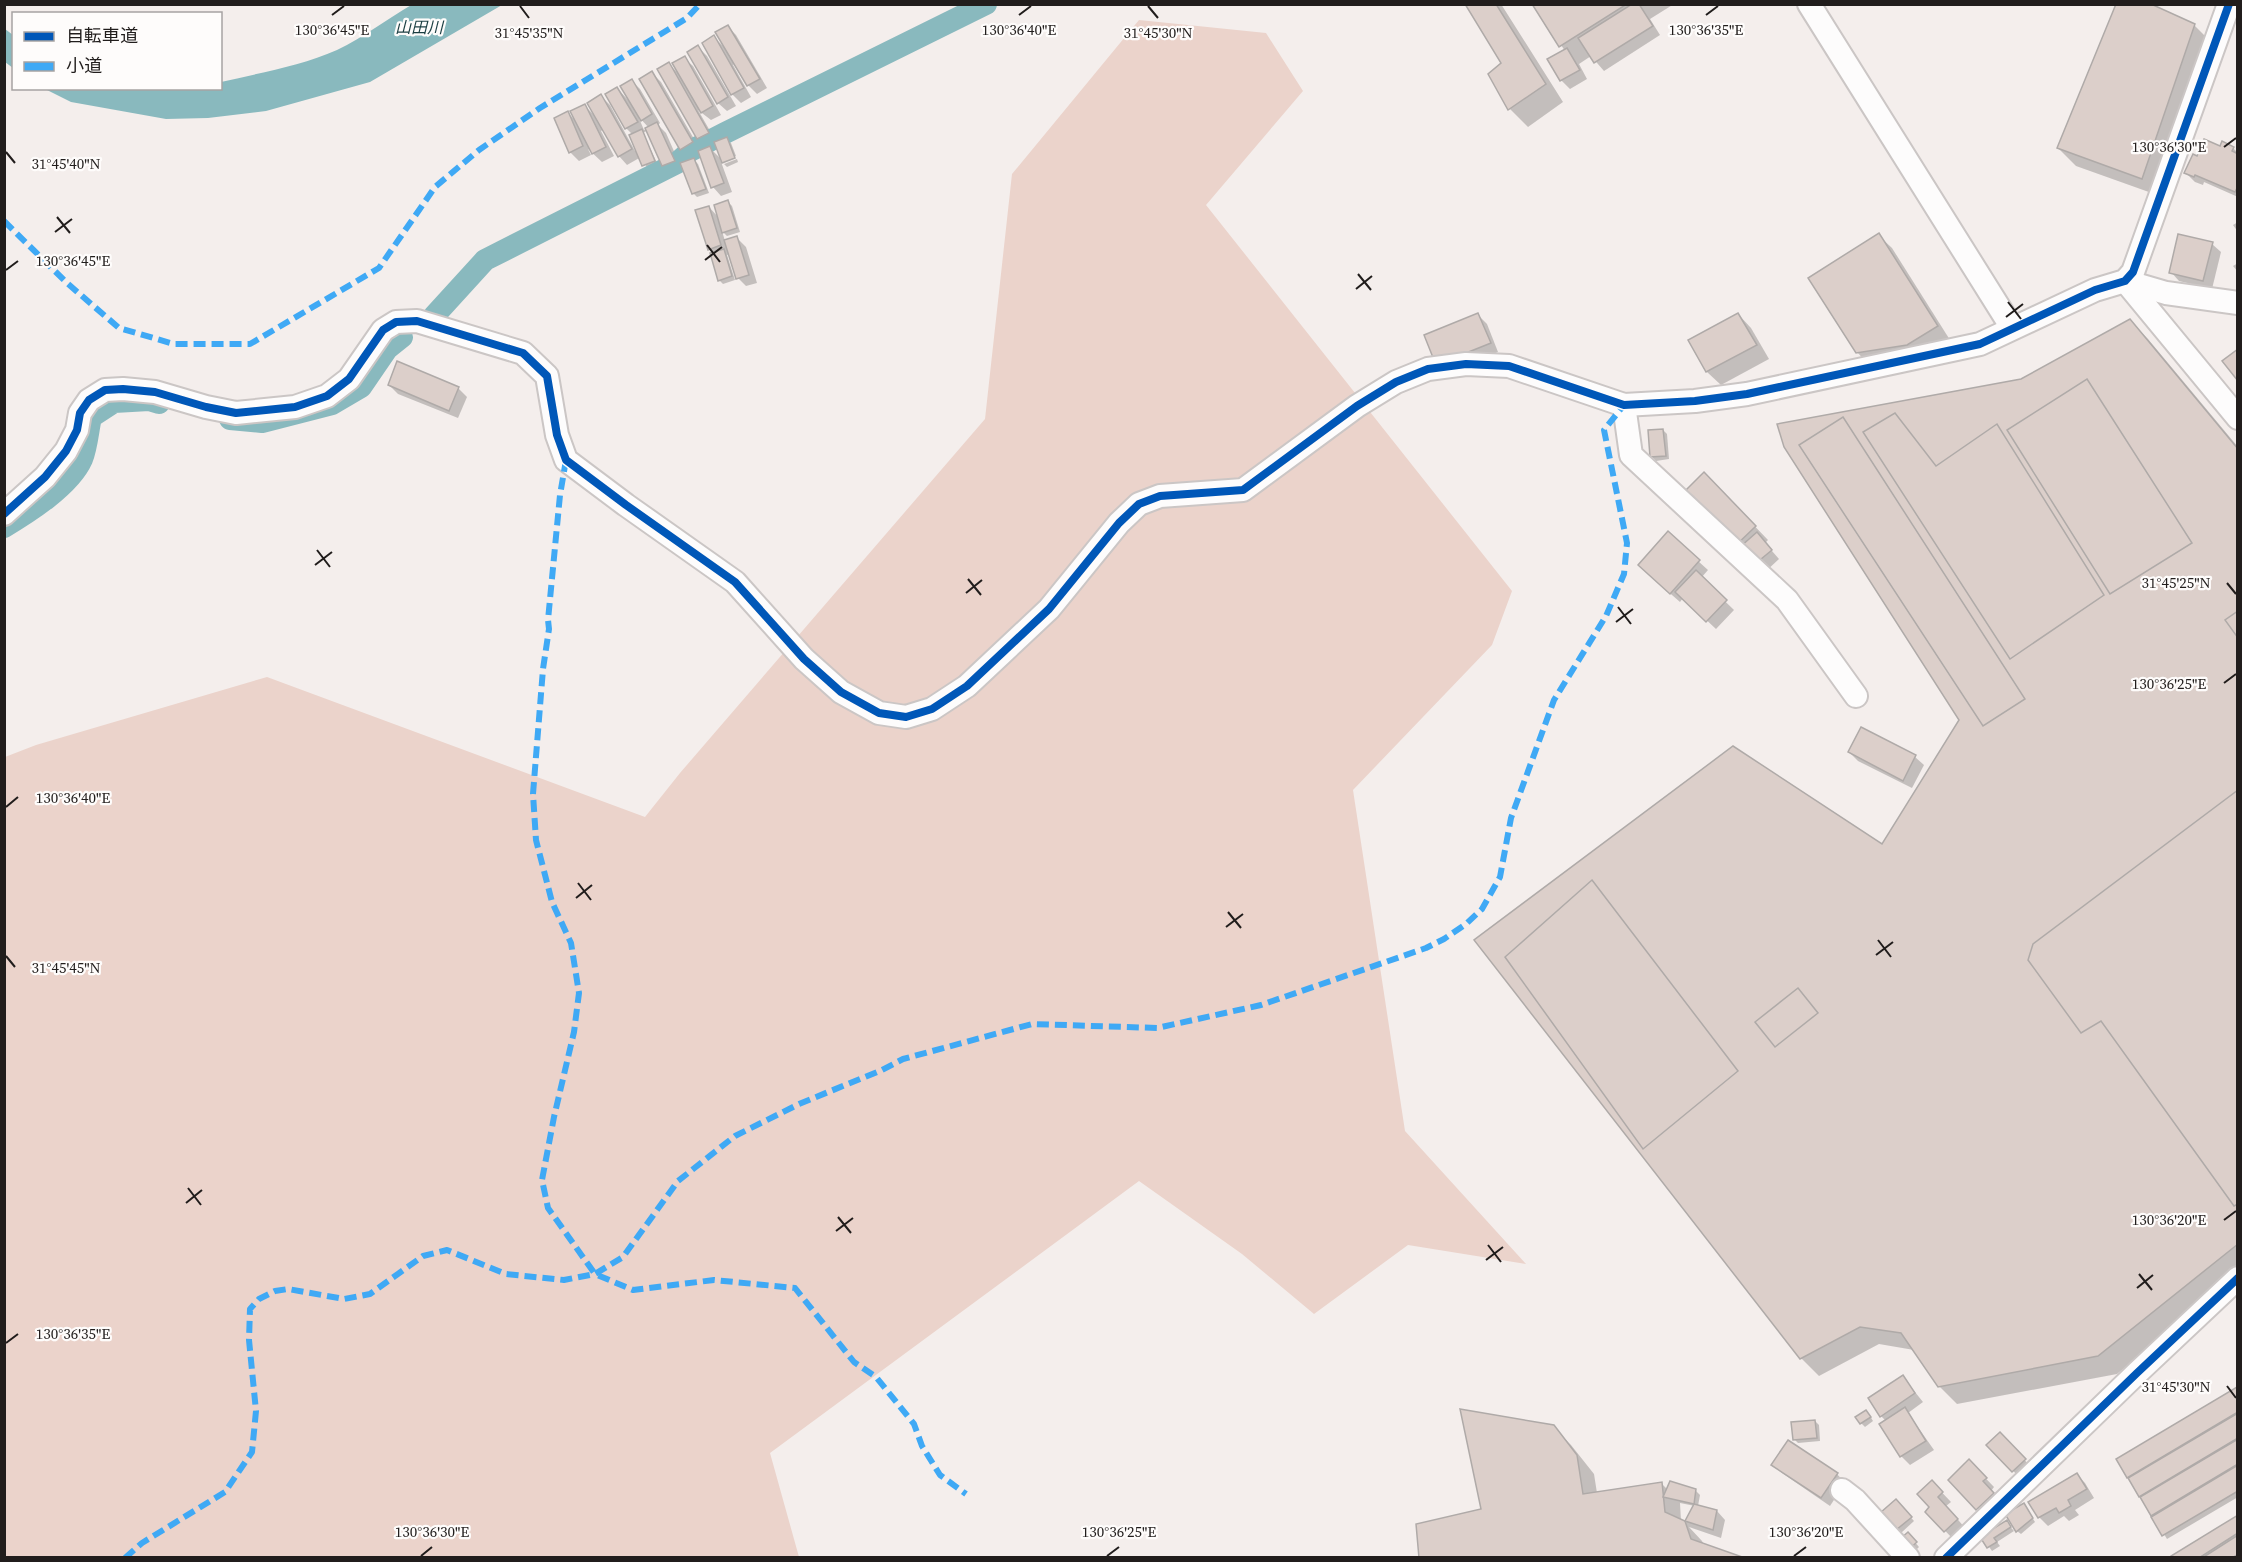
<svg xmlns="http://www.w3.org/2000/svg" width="2242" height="1562" font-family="'Source Serif 4','Noto Sans JP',serif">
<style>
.green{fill:#ebd3cb}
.water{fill:#89b9be}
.shadow{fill:#0003;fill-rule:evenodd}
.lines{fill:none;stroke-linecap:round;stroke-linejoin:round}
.canal{stroke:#89b9be;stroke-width:22}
.building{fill:#dccfca;stroke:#afaaa8;stroke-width:1.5}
.minor-casing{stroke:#cbc6c5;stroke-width:26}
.minor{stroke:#fdfcfc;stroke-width:22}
.quiet{stroke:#3fa9f5;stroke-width:6;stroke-dasharray:12 6;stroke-linecap:butt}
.cycleway-casing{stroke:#fefcfb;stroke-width:11}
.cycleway{stroke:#0057b8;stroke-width:8}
.ticks{fill:none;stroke:#211d1c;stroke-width:2}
.labels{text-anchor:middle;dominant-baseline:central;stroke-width:4.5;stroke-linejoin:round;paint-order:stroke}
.water-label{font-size:16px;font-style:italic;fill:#1a3d41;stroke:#fefcfb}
.ticks-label{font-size:15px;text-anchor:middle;fill:#211d1c;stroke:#fefcfb;stroke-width:4.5;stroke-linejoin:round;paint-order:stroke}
</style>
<rect width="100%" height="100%" fill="#f4eeec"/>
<polygon class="green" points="1139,20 1266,33 1303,91 1206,205 1512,591 1492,645 1353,790 1405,1131 1526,1264 1408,1245 1314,1314 1242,1254 1139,1181 770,1453 799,1557 5,1558 5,757 36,745 267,677 645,817 680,773 985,419 1012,174"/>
<g class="water">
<path d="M 413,4 L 502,5 L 370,82 L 266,111 L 208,118 L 166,119 L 71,102 L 45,89 L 220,88 L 221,82 C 259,73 301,66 337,50 C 364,37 387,19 413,4 Z"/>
<polygon points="5,29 13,35 13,68 5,62"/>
</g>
<g class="shadow">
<polygon points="1467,4 1501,4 1563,102 1528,127 1510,109 1503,63"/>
<polygon points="1534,4 1674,4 1650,19 1660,35 1604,71 1591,56 1579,64 1587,79 1570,89 1561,80 1565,51"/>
<polygon points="2194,25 2212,43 2160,196 2076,166 2058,148"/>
<polygon points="728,27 736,35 767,88 757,94 749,86 735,63 733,65 751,97 741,103 732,94 714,37 726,49"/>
<polygon points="698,47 707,56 736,106 727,111 718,103"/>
<path d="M 684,58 L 693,66 L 721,115 L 711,120 L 698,110 L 717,143 L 727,139 L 731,143 L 736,156 L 723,162 L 720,159 L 732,192 L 721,196 L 713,187 L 700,152 L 689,157 L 681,149 L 652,73 L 661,82 L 701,151 L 708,148 L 698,138 L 659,69 L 669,64 L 680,75 ZM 715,142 L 722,160 L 708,146 Z"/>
<path d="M 632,81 L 640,89 L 660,123 L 658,125 L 666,133 L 680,165 L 694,160 L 698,164 L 709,193 L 697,197 L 693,193 L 684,169 L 672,174 L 663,165 L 648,130 L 643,133 L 658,165 L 648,169 L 641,157 L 627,165 L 619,156 L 604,129 L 601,131 L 614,156 L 602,162 L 588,149 L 591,155 L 579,161 L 570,152 L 568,113 L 576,121 L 585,106 L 595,116 L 601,96 L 610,105 L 635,151 L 637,150 L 633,135 L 626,128 L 607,94 L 617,88 L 629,101 ZM 638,116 L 649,128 L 644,130 Z"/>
<polygon points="2220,148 2233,148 2238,153 2238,197 2204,182 2203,185 2195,182 2186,173 2197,158"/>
<polygon points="737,159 738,162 727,167 724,164"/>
<polygon points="728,202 732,206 740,232 727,236 722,231 725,241 737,238 746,247 757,283 746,286 738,278 730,254 727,255 735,280 723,284 719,280 713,253 709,249 709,207 719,218"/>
<polygon points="2238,222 2238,232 2233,225"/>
<polygon points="1878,235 1892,248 1950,340 1870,366 1857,352"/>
<polygon points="2212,244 2221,252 2212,289 2179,281 2171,272"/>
<polygon points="2238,263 2238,272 2233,266"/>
<polygon points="1738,314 1751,328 1769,359 1721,385 1707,372 1690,341"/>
<polygon points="1478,315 1487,324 1498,352 1446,373"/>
<polygon points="2130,321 2148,339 2238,447 2238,1276 2117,1374 1957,1404 1939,1386 1914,1350 1879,1344 1819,1376 1801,1358 1883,846 1961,720 2022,381"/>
<polygon points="389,385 458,388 467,397 458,418 398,394"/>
<polygon points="1663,430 1667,434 1669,459 1656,461 1652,457"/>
<polygon points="1718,488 1768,540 1765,543 1779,559 1765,572 1747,561"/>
<polygon points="1668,534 1708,570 1701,578 1734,610 1716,629 1683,598 1680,602 1648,574"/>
<polygon points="1849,752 1915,757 1924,765 1912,788 1858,761"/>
<polygon points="1903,1377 1923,1402 1908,1413 1934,1450 1910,1465 1902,1457 1881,1425 1886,1421 1881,1416"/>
<polygon points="2236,1389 2238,1497 2167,1539 2118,1459"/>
<polygon points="1870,1416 1873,1421 1865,1427 1861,1423"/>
<polygon points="1815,1421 1819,1425 1820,1441 1798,1443 1794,1439"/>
<path d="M 1553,1427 L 1571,1445 L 1594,1474 L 1597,1493 L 1661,1483 L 1668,1490 L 1696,1491 L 1700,1495 L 1698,1506 L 1717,1511 L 1725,1520 L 1721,1538 L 1689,1527 L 1702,1541 L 1704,1545 L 1483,1510 ZM 1680,1503 L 1695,1506 L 1685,1523 L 1681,1521 Z"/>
<polygon points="2000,1434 2033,1469 2022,1480 1988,1445"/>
<polygon points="1969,1461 1994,1487 1991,1491 2002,1502 1986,1518 1950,1480"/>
<polygon points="1773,1465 1837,1474 1845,1483 1830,1506 1782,1473"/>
<polygon points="2077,1475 2085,1483 2094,1498 2075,1510 2079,1515 2069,1521 2064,1516 2048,1526 2039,1517 2031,1503"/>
<polygon points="1932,1482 1951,1502 1946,1506 1966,1529 1954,1540 1927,1512 1932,1507"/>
<polygon points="1900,1505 1914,1521 1901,1533 1882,1513"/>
<polygon points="2027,1509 2035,1522 2021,1534 2017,1531"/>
<polygon points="2238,1516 2238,1558 2174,1558"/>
<polygon points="2006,1522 2014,1531 1997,1542 2000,1546 1992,1551 1983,1538"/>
<polygon points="1908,1534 1919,1547 1913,1553"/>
</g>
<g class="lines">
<g class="canal">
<polyline points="434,316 485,260 677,163 690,151 725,133 986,4"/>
<polyline points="230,419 262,422 332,404 361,387 387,349 402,337"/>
<path d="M 4,527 C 29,512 70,486 82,459 C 87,447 88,430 91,417 L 114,402 L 149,400 L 159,403"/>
</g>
</g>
<g class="building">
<polygon points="1465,4 1496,4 1546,84 1508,110 1488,74 1501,63"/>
<polygon points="1532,4 1627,4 1559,47"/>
<polygon points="1632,4 1639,4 1653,26 1594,63 1578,38"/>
<polygon points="2116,4 2151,4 2195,24 2142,179 2057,148"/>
<polygon points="728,25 760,79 747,86 715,32"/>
<polygon points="714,35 744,88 731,95 702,43"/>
<polygon points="698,45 728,97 717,104 687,52"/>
<polygon points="1567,48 1580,70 1560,81 1547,59"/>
<polygon points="685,56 713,106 701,113 672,63"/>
<polygon points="669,62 709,133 697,139 657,69"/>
<polygon points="652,71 693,142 680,150 639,79"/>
<polygon points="632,79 652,114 641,121 620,86"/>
<polygon points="617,87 638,122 625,129 605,94"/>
<polygon points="601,94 632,149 618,157 587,103"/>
<polygon points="585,104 606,147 592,154 570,111"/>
<polygon points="568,111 583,146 569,153 554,118"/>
<polygon points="657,122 675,161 662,166 645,128"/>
<polygon points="642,129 655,161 642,166 629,135"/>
<polygon points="727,137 735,158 722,163 714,142"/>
<polygon points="2204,139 2220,146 2222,141 2234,147 2232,151 2238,154 2238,186 2235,192 2195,175 2194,177 2184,173 2193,154 2197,156"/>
<polygon points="710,146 724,183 711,188 698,151"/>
<polygon points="694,158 706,189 692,194 680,163"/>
<polygon points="728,200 737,228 722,233 714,205"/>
<polygon points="709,206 721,245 708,250 695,210"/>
<polygon points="1879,233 1938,326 1907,345 1856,353 1808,278"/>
<polygon points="2178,234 2213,242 2203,281 2169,273"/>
<polygon points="737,236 749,275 736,279 724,240"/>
<polygon points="724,249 732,276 718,281 710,253"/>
<polygon points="1478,313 1491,343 1436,365 1424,335"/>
<polygon points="1738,313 1757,345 1706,372 1688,340"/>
<polygon points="2130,319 2238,449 2238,1244 2098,1356 1938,1387 1901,1333 1860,1327 1800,1359 1474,940 1733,746 1882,844 1959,720 1784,447 1777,424 2021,379"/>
<polygon points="2238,349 2238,381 2222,361"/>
<polygon points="397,361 459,387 449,411 388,385"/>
<polygon points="2087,379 2192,543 2110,594 2007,430"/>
<polygon points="1895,413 1936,466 1997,424 2104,595 2010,659 1863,432"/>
<polygon points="1843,417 2025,699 1983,726 1799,445"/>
<polygon points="1663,429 1666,456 1650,457 1648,430"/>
<polygon points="1704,472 1756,526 1732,549 1681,495"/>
<polygon points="1668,531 1700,560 1670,594 1638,565"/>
<polygon points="1757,532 1772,550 1755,564 1740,547"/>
<polygon points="1696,570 1727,600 1706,622 1675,592"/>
<polygon points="2238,611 2238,638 2225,620"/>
<polygon points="1861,727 1916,755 1903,781 1848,752"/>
<polygon points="2238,790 2238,1204 2234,1206 2101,1021 2081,1033 2028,960 2033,944"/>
<polygon points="1592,880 1738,1071 1643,1149 1505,957"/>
<polygon points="1798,988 1818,1013 1775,1047 1755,1022"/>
<polygon points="1903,1375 1915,1393 1880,1417 1868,1398"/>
<polygon points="2237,1387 2238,1412 2127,1478 2116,1459"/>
<polygon points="1905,1407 1926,1441 1900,1457 1879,1424"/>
<polygon points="1460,1409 1554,1425 1577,1455 1583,1494 1662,1482 1665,1512 1685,1521 1691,1539 1745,1558 1419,1558 1416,1524 1481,1509"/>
<polygon points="1866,1410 1871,1417 1860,1424 1855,1417"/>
<polygon points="2238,1413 2238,1438 2139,1497 2128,1478"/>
<polygon points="1815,1420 1817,1438 1793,1440 1791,1422"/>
<polygon points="2000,1432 2026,1459 2012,1472 1986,1445"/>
<polygon points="2238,1439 2238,1464 2151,1516 2140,1497"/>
<polygon points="1788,1440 1838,1473 1821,1498 1771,1465"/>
<polygon points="1969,1459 1987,1478 1983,1481 1994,1493 1976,1510 1948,1480"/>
<polygon points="2238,1465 2238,1491 2162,1536 2151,1517"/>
<polygon points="2077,1473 2087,1489 2068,1500 2071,1506 2059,1513 2056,1508 2038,1518 2028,1502"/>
<polygon points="1932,1480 1943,1492 1938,1497 1958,1519 1944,1532 1925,1512 1929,1507 1917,1494"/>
<polygon points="1670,1481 1696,1489 1694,1504 1663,1497"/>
<polygon points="1896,1499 1912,1517 1896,1530 1880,1513"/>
<polygon points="2024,1503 2033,1518 2016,1532 2005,1514"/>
<polygon points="1694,1504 1717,1510 1713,1530 1685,1521"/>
<polygon points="2238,1515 2238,1533 2199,1558 2172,1558 2171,1556"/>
<polygon points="2007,1520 2011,1527 1994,1538 1997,1542 1987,1548 1980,1537"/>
<polygon points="1908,1532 1917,1542 1908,1550 1899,1540"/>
<polygon points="2238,1535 2238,1554 2232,1558 2202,1558"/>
</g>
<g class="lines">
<g class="minor-casing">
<g id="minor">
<polyline points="1809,4 2012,328"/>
<polyline points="2125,281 2238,418"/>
<polyline points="2125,281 2166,293 2238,303"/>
<polyline points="1624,405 1631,455 1787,600 1856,696"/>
<polyline points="4,514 45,477 66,451 77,430 80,413 89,400 105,390 123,389 155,392 206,407 236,413 295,407 327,396 349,379 383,330 396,322 417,321 523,353 547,376 557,435 566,460 626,505 735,582 804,659 841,692 879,713 906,717 932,709 967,686 1049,609 1119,523 1139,504 1160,496 1243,490 1357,406 1396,382 1428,369 1466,364 1509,366 1624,405 1695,401 1747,394 1980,344 2095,290 2125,281 2133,272 2229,4"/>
<polyline points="1842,1490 1855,1500 1908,1558"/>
<polyline points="1946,1558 2137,1373 2238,1278"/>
</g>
</g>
<use href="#minor" class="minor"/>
<g class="quiet">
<polyline points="4,221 67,283 119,328 174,344 250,344 379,268 435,187 479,150 540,108 687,18 700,4"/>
<polyline points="566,460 560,495 548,620 549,629 543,669 533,794 536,840 552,902 571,943 579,993 574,1032 554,1117 542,1180 548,1208 595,1274 633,1290 714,1280 795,1288 854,1362 876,1377 914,1424 922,1446 940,1475 966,1494"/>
<polyline points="125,1558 142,1543 225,1492 252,1452 256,1411 249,1340 250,1309 259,1299 275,1291 288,1289 344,1299 370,1294 423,1256 447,1250 506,1274 564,1280 595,1274 623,1257 678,1181 735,1136 799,1104 882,1070 903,1059 1032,1024 1157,1028 1261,1005 1426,948 1444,939 1466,924 1482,909 1500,877 1511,818 1554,700 1606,616 1624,574 1627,543 1604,430 1624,405"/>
</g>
<g class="cycleway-casing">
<g id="cycleway">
<polyline points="4,514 45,477 66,451 77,430 80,413 89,400 105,390 123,389 155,392 206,407 236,413 295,407 327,396 349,379 383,330 396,322 417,321 523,353 547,376 557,435 566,460 626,505 735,582 804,659 841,692 879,713 906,717 932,709 967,686 1049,609 1119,523 1139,504 1160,496 1243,490 1357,406 1396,382 1428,369 1466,364 1509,366 1624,405 1695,401 1747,394 1980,344 2095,290 2125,281 2133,272 2229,4"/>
<polyline points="1946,1558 2137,1373 2238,1278"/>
</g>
</g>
<use href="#cycleway" class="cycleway"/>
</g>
<path class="ticks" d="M 520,6 L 529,18M 1148,6 L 1158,18M 332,15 L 344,6M 1019,15 L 1031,6M 1706,15 L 1718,6M 2224,147 L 2236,138M 6,152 L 15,163M 57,217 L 70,233M 55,232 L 72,219M 707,245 L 720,262M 705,260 L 722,247M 6,270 L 18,261M 1358,274 L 1371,290M 1356,289 L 1372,276M 2008,302 L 2021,319M 2006,317 L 2023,304M 317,550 L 330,567M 315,565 L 332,552M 968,579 L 981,595M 2227,583 L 2236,594M 966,593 L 982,580M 1618,607 L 1631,624M 1616,622 L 1633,609M 2224,683 L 2236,674M 6,807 L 18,797M 578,883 L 591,900M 576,898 L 592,885M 1228,912 L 1241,928M 1226,927 L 1243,914M 1878,940 L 1891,957M 1876,955 L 1893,942M 6,956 L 15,967M 188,1188 L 201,1205M 186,1203 L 202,1190M 838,1217 L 851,1233M 2224,1220 L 2236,1211M 836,1231 L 853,1218M 1488,1245 L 1501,1262M 1486,1260 L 1503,1247M 2139,1274 L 2152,1290M 2137,1288 L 2153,1275M 6,1343 L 18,1334M 2227,1386 L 2236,1398M 421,1556 L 432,1547M 1107,1556 L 1119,1547M 1794,1556 L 1806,1547"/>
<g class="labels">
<g class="water-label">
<text x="419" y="27">山田川</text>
</g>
</g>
<g class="ticks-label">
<text x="332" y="35">130°36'45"E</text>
<text x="1019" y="35">130°36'40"E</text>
<text x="1706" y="35">130°36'35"E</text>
<text x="529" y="38">31°45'35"N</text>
<text x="1158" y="38">31°45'30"N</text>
<text x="2169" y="152">130°36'30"E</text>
<text x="66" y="169">31°45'40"N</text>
<text x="73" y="266">130°36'45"E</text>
<text x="2176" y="588">31°45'25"N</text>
<text x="2169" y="689">130°36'25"E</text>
<text x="73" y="803">130°36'40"E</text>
<text x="66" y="973">31°45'45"N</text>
<text x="2169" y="1225">130°36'20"E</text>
<text x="73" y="1339">130°36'35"E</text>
<text x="2176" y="1392">31°45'30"N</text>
<text x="432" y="1537">130°36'30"E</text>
<text x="1119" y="1537">130°36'25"E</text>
<text x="1806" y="1537">130°36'20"E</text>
</g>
<rect width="2242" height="1562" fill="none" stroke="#211d1c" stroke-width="12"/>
<rect x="12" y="12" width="210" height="78" fill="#fefcfb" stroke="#a6a3a2" stroke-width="1.5"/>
<rect x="24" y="32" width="30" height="9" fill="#0057b8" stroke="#a6a3a2" stroke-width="1.5"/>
<text x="66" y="42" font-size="18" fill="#211d1c">自転車道</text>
<rect x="24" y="62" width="30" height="9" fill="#3fa9f5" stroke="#a6a3a2" stroke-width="1.5"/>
<text x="66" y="72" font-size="18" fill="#211d1c">小道</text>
</svg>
